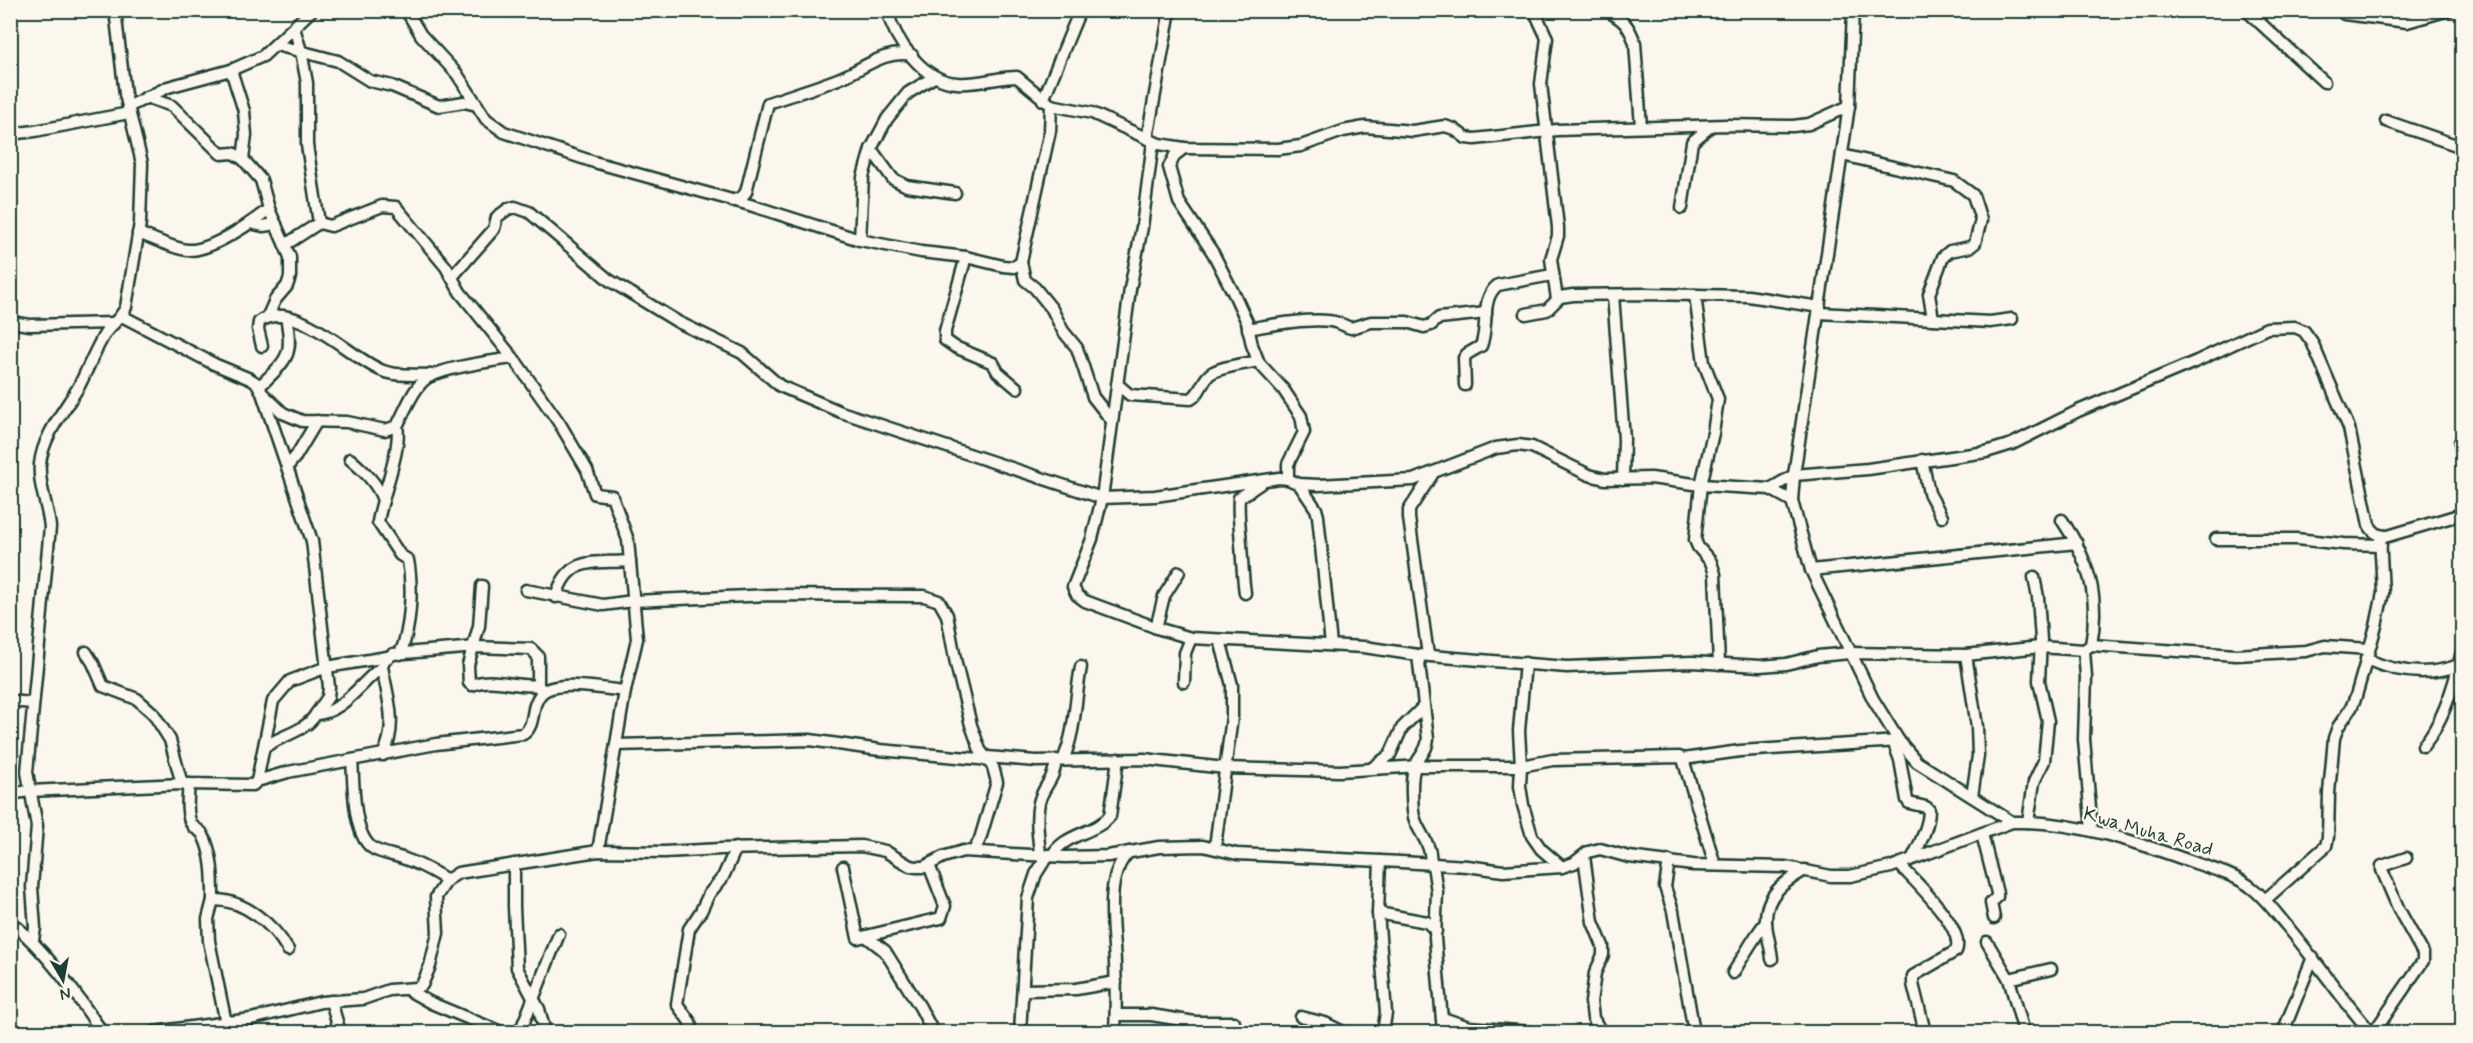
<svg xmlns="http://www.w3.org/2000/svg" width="2473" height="1043" font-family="Mynerve,sans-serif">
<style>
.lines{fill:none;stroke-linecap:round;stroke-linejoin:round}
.street-casing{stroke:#1f3d34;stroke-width:15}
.street{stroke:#fbf7ec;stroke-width:10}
.labels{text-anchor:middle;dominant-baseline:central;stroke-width:4.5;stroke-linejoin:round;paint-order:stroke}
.street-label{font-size:20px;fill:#1f3d34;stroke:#fbf7ec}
</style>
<rect width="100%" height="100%" fill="#fbf7ec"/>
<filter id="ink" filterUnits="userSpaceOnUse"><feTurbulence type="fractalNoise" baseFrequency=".0167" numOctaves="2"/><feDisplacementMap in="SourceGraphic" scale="12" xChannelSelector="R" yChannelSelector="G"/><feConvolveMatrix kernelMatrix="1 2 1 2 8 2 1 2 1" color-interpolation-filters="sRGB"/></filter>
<g filter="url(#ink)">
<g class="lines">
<g class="street-casing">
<g id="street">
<polyline points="406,10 421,35 457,74 486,119 504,132 594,162 750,205 860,240 921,252 966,257 1003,266 1014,267 1021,262 1050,131 1051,105"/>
<path d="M 887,10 C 895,41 923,81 957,83 C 977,85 997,77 1017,77 L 1051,105 L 1092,113 L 1159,144 L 1184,148 L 1278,149 L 1301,146 L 1343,131 L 1365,127 L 1413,131 L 1445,126 L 1454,129 L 1466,138 L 1475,139 L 1557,130 L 1726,125 L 1793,126 L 1809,124 L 1849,106"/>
<polyline points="1534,10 1547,38 1541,84 1558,227 1558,236 1551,259 1557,299"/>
<polyline points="1853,10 1849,106 1794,475 1792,501 1811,570 1873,699 1899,741 1917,762 2012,822"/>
<polyline points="2246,10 2324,82"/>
<polyline points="2344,14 2407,22 2449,10"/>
<path d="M 1614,15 C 1626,22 1630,29 1635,43 L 1641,127"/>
<polyline points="294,28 301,51 307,83 307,145 319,223"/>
<polyline points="276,45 338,61 370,81 392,86 439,106 464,102 477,105"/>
<polyline points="231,70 244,111 246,135 243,159 261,180 269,209 290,257 290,277 287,286 275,300 267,318"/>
<polyline points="146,97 172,106 221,154 233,153 243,159"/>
<polyline points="1043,100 1080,10"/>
<polyline points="128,107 168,87 231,70 263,56 312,10"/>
<polyline points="2386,121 2462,147"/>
<polyline points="10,134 35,131 129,113"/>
<polyline points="1147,139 1170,10"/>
<path d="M 1153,142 L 1142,227 L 1130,289 L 1102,498 L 1092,539 L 1073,587 L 1077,595 L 1085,601 L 1160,629 L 1191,638 L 1364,647 L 1418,655 L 1567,667 L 1692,662 L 1760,666 L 1786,664 L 1818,656 L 1850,653 L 1966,655 L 2040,647 L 2084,650 L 2091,645 C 2100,597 2089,560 2062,520"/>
<polyline points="1184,148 1175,155 1169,167 1179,202 1213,253 1235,296 1247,322 1252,345 1259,363 1283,389 1301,416 1304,432 1288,464 1288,479"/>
<polyline points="871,149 893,179 907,186 955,193"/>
<polyline points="1842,155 1954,181 1973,195 1981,220 1975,243 1970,247 1950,251 1943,257 1929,294 1933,319"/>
<path d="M 732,201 L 742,197 L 746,192 L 768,103 C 791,95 815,88 838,79 C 862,70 884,49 912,55"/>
<polyline points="1682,208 1692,142 1711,126"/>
<polyline points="250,223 263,226 276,224"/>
<path d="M 138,233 C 153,238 171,248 187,250 C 210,252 251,223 269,209"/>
<polyline points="860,240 863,177 871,149 887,119 908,93 934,77"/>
<polyline points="285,245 319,223 331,226 382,206 396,207 446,267 460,292 517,363 560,424 587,470 595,494 612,496 628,540 637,639 625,691 598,851"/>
<polyline points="966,257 945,331 945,340 955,347 993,363 998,372 1017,388"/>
<polyline points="1021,262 1025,280 1035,288 1052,309 1063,331 1077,348 1093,397 1112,421"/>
<polyline points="452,277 494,229 497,217 508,209 515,207 529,212 609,280 678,322 742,353 780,386 841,412 1102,498 1155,496 1279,478 1288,479 1299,484 1318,485 1413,480 1496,448 1518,445 1532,447 1589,475 1605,479 1651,478 1701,485 1770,489 1792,501"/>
<polyline points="1613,295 1624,439 1623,479"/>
<polyline points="1695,295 1704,363 1718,399 1713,433 1701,485 1695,540 1698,547 1711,562 1715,574 1719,664"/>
<polyline points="1819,313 1990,322 2012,319"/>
<polyline points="1526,314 1547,310 1560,297 1573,295 1644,294 1748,296 1820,307"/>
<polyline points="122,316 214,364 250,379 258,384 262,393 312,541 329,687 328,697 316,714"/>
<polyline points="10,322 30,325 114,323"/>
<path d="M 1248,329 C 1269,325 1319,316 1338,323 C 1343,324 1346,327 1351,328 L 1371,322 L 1407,322 L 1424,327 L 1431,325 L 1439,318 L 1486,313"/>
<path d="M 262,346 L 258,329 L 259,322 C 294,296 352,360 383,371 C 398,377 417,374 433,375"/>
<path d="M 1117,384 L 1130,395 L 1191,399 C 1200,394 1201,384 1208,376 C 1215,367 1246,364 1258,361"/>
<path d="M 1465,385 L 1464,358 L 1467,354 L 1481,346 C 1489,326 1480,298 1498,285 L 1552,275"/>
<path d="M 259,387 C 287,359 294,357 286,317"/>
<polyline points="264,395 283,413 302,421 347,422 385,430 397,426"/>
<polyline points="2460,442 2462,454"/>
<path d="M 350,459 C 364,471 377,483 383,500"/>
<polyline points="1922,460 1929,493 1942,517"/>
<polyline points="288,466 296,456 317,421"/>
<polyline points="1299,484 1316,509 1318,516 1331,645"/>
<path d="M 1770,489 L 1794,475 L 1868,469 L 1986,452 L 2012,444 L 2078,411 L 2197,361 L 2267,328 L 2295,327 L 2304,331 L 2312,342 L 2349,428 L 2369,525 C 2374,533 2378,536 2388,536 L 2462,514"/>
<polyline points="2216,539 2296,539 2344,544 2381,545"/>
<polyline points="1811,570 2077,543"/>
<path d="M 482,586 L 479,626 L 468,665 L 469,683 L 472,685 C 493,676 515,688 538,685"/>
<polyline points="526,590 603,605 633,601 771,595 914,596 924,596 939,601 947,615 956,664 971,725 980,750 993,767 997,782 980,839 974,851"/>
<path d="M 1245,593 C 1242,572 1242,552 1240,531 C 1239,518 1238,511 1239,498 L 1261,483"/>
<path d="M 556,597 C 568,555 593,564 630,561"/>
<polyline points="1156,628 1164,596 1179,572"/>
<polyline points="2091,645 2236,655 2306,651 2325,646 2369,649"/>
<polyline points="2084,650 2086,677 2084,739 2092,831"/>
<polyline points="86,652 93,663 103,686 137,699 153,713 170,740 182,784"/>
<path d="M 400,654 C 411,629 413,587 408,560 L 400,555 L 378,522 C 382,495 402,448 397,426 C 405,411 411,393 423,381 C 437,368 492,361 513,358"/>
<path d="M 1418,655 L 1428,739 C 1427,751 1421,754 1416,764 C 1410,775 1412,798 1413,811 C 1414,830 1434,843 1430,864"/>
<polyline points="1428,655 1409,518 1409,510 1432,475"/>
<polyline points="1966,655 1977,727 1978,756 1972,796"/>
<path d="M 2366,659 C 2397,673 2427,677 2459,665"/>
<polyline points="1525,663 1519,731 1521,766 1520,786 1523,805 1532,836 1541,849 1562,867"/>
<polyline points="1184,682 1185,653 1191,638"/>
<polyline points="10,701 32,703"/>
<path d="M 1893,741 L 1900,760 L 1907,800 L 1909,803 L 1926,807 L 1929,810 C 1929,826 1920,844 1912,859"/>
<polyline points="616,745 810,740 880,750 990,760"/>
<path d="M 266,746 C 282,735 305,732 316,714 C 342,714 361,682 382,667"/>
<path d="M 2423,746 C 2444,721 2455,683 2462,651"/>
<path d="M 383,755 C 398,726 388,698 382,667 L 384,660 L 393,654 L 476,647 L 531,649 L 538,656 L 538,685 L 539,688 L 545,690"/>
<polyline points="987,757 1036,761 1144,759 1225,768 1340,771 1420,766 1521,766 1553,760 1679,757 1683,759 1715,865"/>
<polyline points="1683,759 1740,751 1899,741"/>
<path d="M 352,760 C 354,783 352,837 374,849 C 383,854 395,855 405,859 C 420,864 434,872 447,880"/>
<path d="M 1063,760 C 1076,731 1075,698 1081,667"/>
<polyline points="1372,768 1390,755 1402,728 1424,706"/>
<polyline points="257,781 273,701 290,681 327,667 387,657"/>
<path d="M 189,784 C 188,795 185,817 193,826 C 196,830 201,830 203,835 C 213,854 213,879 213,900 C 244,899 274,925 288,950"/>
<path d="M 10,794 L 29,791 L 182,784 L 253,785 L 257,781 L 288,772 L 436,744 L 523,734 C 533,728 532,715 535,705 C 537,699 540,693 546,690 C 565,681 605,689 625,691"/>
<polyline points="2028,822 2034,782 2044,761 2048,721 2039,681 2041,640 2038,597 2034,577"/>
<polyline points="1982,834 1997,893 1997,897 1991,903 1994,918"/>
<polyline points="1215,847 1232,717 1232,685 1220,640"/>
<path d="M 1040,855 C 1039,839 1035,820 1039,803 C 1043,785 1054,782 1056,760"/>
<path d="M 1052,856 C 1063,834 1095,834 1110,816 L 1118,759"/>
<polyline points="1584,856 1593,922 1603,946 1603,955 1595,973 1591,1002 1593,1018 1601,1032"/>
<polyline points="1380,861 1378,913 1386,1013 1383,1032"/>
<polyline points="1669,861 1665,887 1673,911 1694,1032"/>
<polyline points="514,864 514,907 517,968 539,1009 545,1032"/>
<path d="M 1899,864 C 1914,881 1966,928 1956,951 L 1913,976 L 1913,984 L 1925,1032"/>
<polyline points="1433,865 1437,892 1435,938 1443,1032"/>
<polyline points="843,867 858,938 941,918 945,906 929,865"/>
<polyline points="213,900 208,919 209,941 226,1023"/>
<polyline points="2265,900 2326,846 2328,837 2329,793 2334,738 2338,727 2351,708 2356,696 2376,626 2383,593 2380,536"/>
<polyline points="1378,913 1427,922 1436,931"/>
<path d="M 10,921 C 47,952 75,992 102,1032"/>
<polyline points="867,937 885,951 920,1007 933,1032"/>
<path d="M 33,940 L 35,928 L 32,887 L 37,826 L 27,772 L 50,527 C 48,506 38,485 40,464 C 43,435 65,410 79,386 C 88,369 95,349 106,332 C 113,323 121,318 126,307 L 140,223 L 142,163 L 125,94 L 115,10"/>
<polyline points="1987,942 2009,979 2024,1032"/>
<path d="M 1772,959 C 1771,946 1766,933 1766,921 C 1765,894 1786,881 1805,870"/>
<path d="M 1733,973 C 1744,956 1753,938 1766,922"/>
<polyline points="2009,979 2051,969"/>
<polyline points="408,990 431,1003 501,1032"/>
<polyline points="1023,990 1076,989 1116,982"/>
<polyline points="331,1001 340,1032"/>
<polyline points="1116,1015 1151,1015 1195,1022 1234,1022"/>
<polyline points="1301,1017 1325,1023 1343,1032"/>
<polyline points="1443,1018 1469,1027 1529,1032"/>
<path d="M 154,1032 L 251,1019 L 321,1002 L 363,999 L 389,990 L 416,988 L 422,985 L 430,966 L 438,933 L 436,897 L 447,880 L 458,873 L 598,851 L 664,852 L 721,849 L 861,846 L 885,851 L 910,866 L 917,867 L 924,867 L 943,857 L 963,851 L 1065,857 L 1108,856 L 1159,847 L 1203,846 L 1237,854 L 1401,862 L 1467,866 L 1503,871 L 1562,867 L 1574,863 L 1588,852 L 1600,849 L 1629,857 L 1693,865 L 1786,867 L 1831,876 L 1850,876 L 1891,867 L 2012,822 C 2074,820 2140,843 2198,864 C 2216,870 2237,876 2252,888 C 2265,898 2275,912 2286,925 C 2316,960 2341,999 2371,1032"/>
<polyline points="520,1032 559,934"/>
<polyline points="692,1032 690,1022 677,1004 689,929 701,911 709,894 723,877 736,848"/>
<polyline points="1020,1032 1028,898 1036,874 1048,855"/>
<path d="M 1115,1032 C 1116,1009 1116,986 1115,963 C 1114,931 1103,876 1129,852"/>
<polyline points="2283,1032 2313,957"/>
<polyline points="2374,1032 2423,961 2423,953 2399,910 2382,870 2382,866 2406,858"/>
</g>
</g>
<use href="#street" class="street"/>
</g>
</g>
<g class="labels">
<g class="street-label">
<text transform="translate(2148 832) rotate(16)">Kwa Muha Road</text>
</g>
</g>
<rect width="2473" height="1043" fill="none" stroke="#fbf7ec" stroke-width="36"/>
<rect x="18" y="18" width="2437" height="1007" fill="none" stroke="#1f3d34" stroke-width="2" filter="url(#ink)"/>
<g transform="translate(63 980) rotate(170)" stroke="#fbf7ec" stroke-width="4.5" paint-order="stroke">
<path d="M0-4.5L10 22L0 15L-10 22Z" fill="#1f3d34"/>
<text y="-9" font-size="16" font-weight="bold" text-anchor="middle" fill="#1f3d34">N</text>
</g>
</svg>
